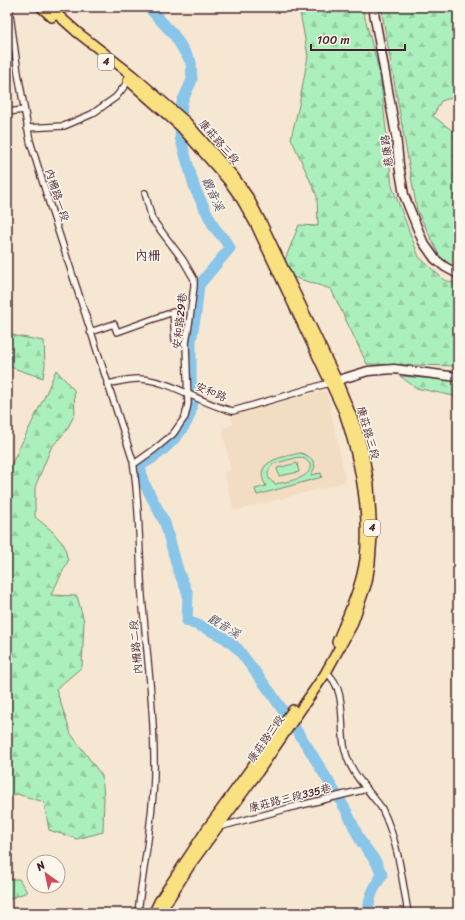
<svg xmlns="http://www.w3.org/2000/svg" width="465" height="920" font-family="Sriracha,'LXGW WenKai TC',sans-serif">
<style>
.built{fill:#f2dcc2}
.green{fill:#abf0bc;stroke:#7a8874;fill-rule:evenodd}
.forest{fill:url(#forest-firs);stroke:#7a8874}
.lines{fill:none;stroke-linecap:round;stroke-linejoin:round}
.river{stroke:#88c5e8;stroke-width:11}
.street-casing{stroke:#4a1f2b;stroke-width:8}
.secondary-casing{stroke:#4a1f2b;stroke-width:11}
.primary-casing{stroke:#4a1f2b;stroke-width:12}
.street{stroke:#fbf7ec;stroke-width:5.5}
.secondary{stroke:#fbf7ec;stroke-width:8}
.primary{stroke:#f9e181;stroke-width:9}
.labels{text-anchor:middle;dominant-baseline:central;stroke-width:3;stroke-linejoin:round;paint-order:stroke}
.shield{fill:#fbf7ec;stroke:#7f6065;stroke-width:1}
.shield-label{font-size:10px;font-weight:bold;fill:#4a1f2b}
.street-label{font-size:11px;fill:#4a1f2b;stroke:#fbf7ec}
.water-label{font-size:12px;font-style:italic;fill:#5d5164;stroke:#fbf7ec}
.quarter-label{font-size:13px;fill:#4a1f2b;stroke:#fbf7ec}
</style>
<defs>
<pattern id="forest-firs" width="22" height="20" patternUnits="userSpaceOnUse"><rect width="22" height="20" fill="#abf0bc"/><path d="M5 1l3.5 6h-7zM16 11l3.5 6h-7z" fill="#95cda2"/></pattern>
</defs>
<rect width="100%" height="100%" fill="#f6e7d3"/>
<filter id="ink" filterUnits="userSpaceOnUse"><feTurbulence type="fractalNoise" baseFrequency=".025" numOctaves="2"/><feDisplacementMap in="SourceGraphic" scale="8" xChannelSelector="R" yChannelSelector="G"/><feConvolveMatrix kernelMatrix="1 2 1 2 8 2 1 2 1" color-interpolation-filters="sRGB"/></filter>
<g filter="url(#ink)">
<polygon class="built" points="324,391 327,393 346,482 234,511 224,472 231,470 222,428 233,425 231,416"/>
<g class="green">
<path d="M 300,453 C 308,455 314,459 315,467 L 311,475 L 321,473 L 322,477 L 257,495 L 255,489 L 266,486 C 251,460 284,457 300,453 ZM 299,457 L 305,459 L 310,464 C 313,479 287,481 276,484 C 266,479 266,473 273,464 Z"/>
<polygon points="297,463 299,472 279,476 277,468"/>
</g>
<g class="forest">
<polygon points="299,7 362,7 380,74 392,186 419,257 444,280 458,284 458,366 367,364 331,289 293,277 284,262 299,225 318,226 317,196 291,138 299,105 308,56"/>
<polygon points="381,7 458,7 458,96 441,101 433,116 458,135 458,269 441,259 417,210"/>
<polygon points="7,331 16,336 44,341 45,365 43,378 7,366"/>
<polygon points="56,370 74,390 75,414 66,431 51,448 35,487 35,517 51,530 64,545 68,561 51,595 77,596 84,621 82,667 56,689 71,734 102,776 104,797 103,832 77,839 49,830 44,802 17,794 7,797 7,473 44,398"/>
<polygon points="400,376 458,381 458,403 454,396 416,388"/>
<polygon points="7,879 19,879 27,892 7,900"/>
</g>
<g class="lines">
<g class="river">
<polyline points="151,7 151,10 174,35 191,62 192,80 182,102 180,137 195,189 214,227 224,239 230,248 199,285 196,313 191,341 191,378 192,392"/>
<path d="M 193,402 C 192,407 191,412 189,417 C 183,434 157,458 140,465 L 143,481 L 165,523 L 178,570 L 188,594 L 187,621 L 203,627 L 225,638 L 238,649 L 271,693 L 307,746 L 346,810 L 360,840 L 376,862 L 382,875 C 375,886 367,899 369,913"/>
</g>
<g class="street-casing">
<g id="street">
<path d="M 9,7 L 18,73 L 30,141 L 52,212 L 133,461 C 140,506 139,551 142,596 C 147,656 155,715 154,775 C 153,821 143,867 138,913"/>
<polyline points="7,112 24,110"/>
<polyline points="27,128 64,126 92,114 116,97 130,79"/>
<polyline points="90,332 114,324 117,332 173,312 175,340 186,343"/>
<path d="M 107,384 C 118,382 130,378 141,379 C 173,381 202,405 233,411 L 329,383"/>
<polyline points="134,464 155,449 173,434 185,417 188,404 186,343 190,318 194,286 194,279 183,260 152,219 145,193"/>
<path d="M 326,672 C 348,689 339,727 345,750 C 349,769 362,783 373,797 C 376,801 380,805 382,809 C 398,841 402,878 408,913"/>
<polyline points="219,827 293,807 367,789"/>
</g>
</g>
<g class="secondary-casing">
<g id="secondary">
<polyline points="373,7 396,135 399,165 404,195 423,242 435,259 445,267 458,274"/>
<polyline points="332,382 368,371 394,369 458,377"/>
</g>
</g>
<g class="primary-casing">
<g id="primary">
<polyline points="41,7 52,17"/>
<polyline points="49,7 77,32 132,75 186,122 234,177 248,197 262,224 337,381 357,430 363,451 369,485 372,536 370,563 367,582 352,625 325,674 258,772 190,865 160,913"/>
<path d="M 128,80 L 181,127 L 228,180 L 242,200 L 256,225 L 344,412 C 359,457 370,511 365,559 C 361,588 348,615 337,642"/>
<polyline points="154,912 160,900 207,829 293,710"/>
</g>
</g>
<use href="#street" class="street"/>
<use href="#secondary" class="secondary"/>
<use href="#primary" class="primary"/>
</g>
</g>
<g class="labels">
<g class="shield">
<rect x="98" y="54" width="16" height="16" rx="3"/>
<rect x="364" y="520" width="16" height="16" rx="3"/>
</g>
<g class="shield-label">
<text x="106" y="62">4</text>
<text x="372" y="528">4</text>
</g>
<g class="street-label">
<text transform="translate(219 142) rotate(49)">康莊路三段</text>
<text transform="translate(387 151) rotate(-97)">慈康路</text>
<text transform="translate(57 195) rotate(72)">內柵路一段</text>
<text transform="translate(180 321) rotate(-84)">安和路29巷</text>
<text transform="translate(211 392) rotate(22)">安和路</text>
<text transform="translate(368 433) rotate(74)">康莊路三段</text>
<text transform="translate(136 647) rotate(-95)">內柵路二段</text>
<text transform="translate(266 739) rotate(-55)">康莊路三段</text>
<text transform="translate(290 798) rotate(-14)">康莊路三段335巷</text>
</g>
<g class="water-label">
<text transform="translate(213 194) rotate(66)">觀音溪</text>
<text transform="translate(224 626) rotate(31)">觀音溪</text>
</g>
<g class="quarter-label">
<text x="148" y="255">內柵</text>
</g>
</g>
<rect width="465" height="920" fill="none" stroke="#fbf7ec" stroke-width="24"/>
<rect x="12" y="12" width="441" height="896" fill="none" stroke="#4a1f2b" stroke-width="1.5" filter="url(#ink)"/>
<g transform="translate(46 874) rotate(327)"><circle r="19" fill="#fbf7ec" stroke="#b4a19f"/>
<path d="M0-3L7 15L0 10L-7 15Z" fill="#d1495b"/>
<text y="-6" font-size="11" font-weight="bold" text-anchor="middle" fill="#4a1f2b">N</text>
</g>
<path d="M311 44v6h94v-6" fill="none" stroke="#4a1f2b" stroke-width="2"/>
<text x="317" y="44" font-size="12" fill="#4a1f2b" stroke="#fbf7ec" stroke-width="3" paint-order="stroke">100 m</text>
</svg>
